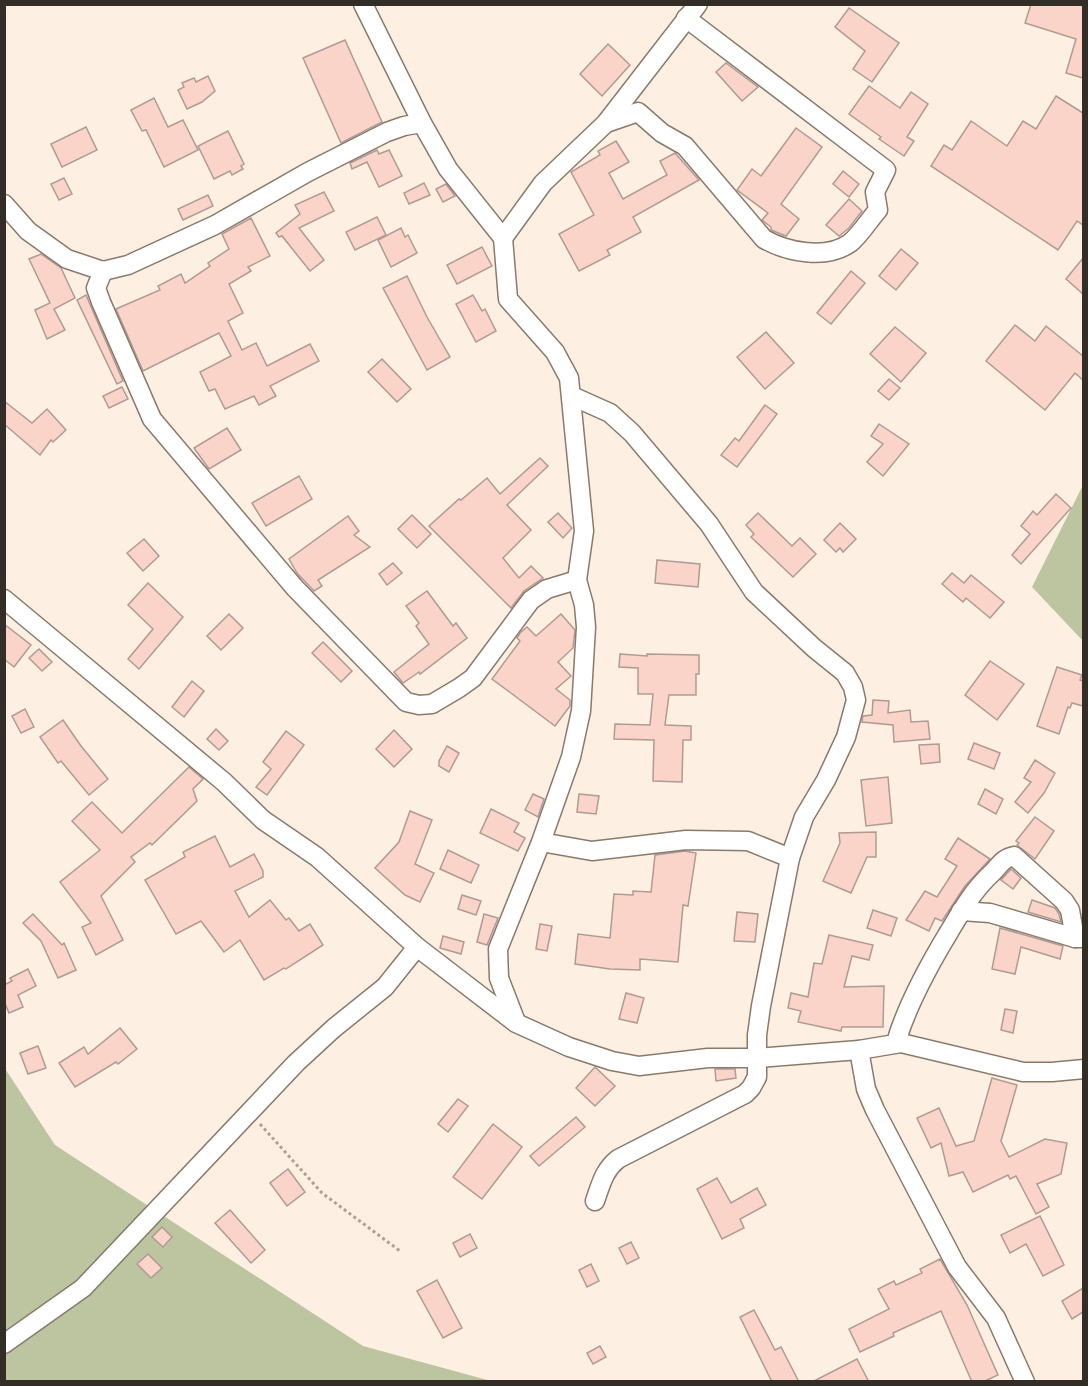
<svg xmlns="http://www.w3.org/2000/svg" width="1088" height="1386" font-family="'Noto Sans',sans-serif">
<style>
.green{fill:#bcc59f}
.building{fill:#fad4c9;stroke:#b09a94;stroke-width:1.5}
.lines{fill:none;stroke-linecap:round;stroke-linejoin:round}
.minor-casing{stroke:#897a6b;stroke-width:21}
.path{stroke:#aba196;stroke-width:3;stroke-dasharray:3 3;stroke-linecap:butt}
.minor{stroke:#fff;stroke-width:18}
</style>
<rect width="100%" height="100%" fill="#fdf0e2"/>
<g class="green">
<polygon points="1083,485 1083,641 1032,587"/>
<polygon points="4,1067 55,1145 363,1346 491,1381 5,1381"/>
</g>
<g class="building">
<polygon points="1031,4 1083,4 1083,78 1066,73 1076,39 1025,23"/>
<polygon points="849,8 899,43 872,82 853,69 865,51 835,27"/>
<polygon points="345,40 382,122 341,143 303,58"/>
<polygon points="608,44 630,65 602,96 580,74"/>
<polygon points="726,63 758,87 742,101 716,72"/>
<polygon points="208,76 215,91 202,102 187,109 178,90 184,87 182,83 194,78 196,82"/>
<polygon points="869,86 900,108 911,92 928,104 907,137 914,141 904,156 879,139 881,137 849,114"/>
<polygon points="1056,96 1083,113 1083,225 1077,221 1058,250 931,166 944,145 952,150 971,121 1007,146 1023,121 1036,129"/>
<polygon points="154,98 168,127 183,120 198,150 164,167 146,130 142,131 131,110"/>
<polygon points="86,127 97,150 62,167 51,144"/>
<polygon points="796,128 822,147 781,204 799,219 786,236 771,230 771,227 762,220 768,213 737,190 752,169 761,176"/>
<polygon points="228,131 244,164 241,166 243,169 232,175 230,171 214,179 198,146"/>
<polygon points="616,141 629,162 609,173 623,199 667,175 660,161 675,153 699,180 633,217 641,232 607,250 610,255 579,271 559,234 594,215 571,172 600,155 598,151"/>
<polygon points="377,150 379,154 389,150 402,176 379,187 367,162 352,169 350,163"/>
<polygon points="843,171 859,184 849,197 833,184"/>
<polygon points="64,178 72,194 59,200 51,184"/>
<polygon points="424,183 430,195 409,204 404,193"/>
<polygon points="446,184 455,196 443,202 436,189"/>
<polygon points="324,192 334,211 299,228 324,260 310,271 282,236 279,237 276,233 300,214 295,205"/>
<polygon points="208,195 213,206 183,220 178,209"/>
<polygon points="849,199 862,211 849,228 839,236 826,225"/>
<polygon points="377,217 386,235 355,250 346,232"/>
<polygon points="251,218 270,256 248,267 251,271 229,284 243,313 228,321 242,350 256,343 267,366 310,344 319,361 270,386 276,396 259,405 254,396 225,409 215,389 209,391 200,372 231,356 219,333 143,371 116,309 160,290 158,286 181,274 185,283 210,266 208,263 229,249 222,234"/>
<polygon points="401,228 405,237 408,235 417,253 391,267 378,240"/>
<polygon points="482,247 492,266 457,284 447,265"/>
<polygon points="901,249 918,263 896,290 879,276"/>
<polygon points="41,254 61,268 75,298 54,309 65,330 47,339 35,310 50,303 29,259"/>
<polygon points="1083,258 1083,294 1066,279"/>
<polygon points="851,271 865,283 831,324 817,313"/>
<polygon points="407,276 427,317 450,357 427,370 383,288"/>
<polygon points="86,295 123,381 117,384 77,300"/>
<polygon points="473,295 482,311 485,309 496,331 476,342 456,304"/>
<polygon points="1015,325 1035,341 1046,326 1083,356 1083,380 1075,373 1045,410 986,361"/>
<polygon points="895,327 926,353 901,382 870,354"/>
<polygon points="766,332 794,363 765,389 737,357"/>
<polygon points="382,359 411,389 397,402 368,372"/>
<polygon points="889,379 900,388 889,400 878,391"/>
<polygon points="122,387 128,399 109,408 103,396"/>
<polygon points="4,401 32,423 47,409 66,430 53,442 51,440 40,455 4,424"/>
<polygon points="765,405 777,414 737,467 721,455 735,438 739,441"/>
<polygon points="879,424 909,444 883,476 867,462 883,444 871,436"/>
<polygon points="227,428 241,450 209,469 194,448"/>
<polygon points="540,458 548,466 507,505 531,530 503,558 519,578 531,566 543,578 524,591 511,608 429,526 459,499 461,500 487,478 500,494"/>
<polygon points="299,476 312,499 266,526 252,503"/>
<polygon points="1056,494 1071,508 1021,564 1012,555 1030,534 1021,526 1033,511 1037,515"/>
<polygon points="558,513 572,528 563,538 548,522"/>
<polygon points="758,513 792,546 800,538 816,554 793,577 751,537 754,534 746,525"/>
<polygon points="412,515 431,534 417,548 398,529"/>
<polygon points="348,516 359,531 354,535 370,547 318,580 322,586 314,591 297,573 289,559"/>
<polygon points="840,523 856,539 843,552 840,548 836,552 824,540"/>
<polygon points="144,539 159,556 143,571 127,553"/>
<polygon points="657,560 700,564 698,587 655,583"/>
<polygon points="393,563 402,573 387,585 379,574"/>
<polygon points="952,573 964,583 971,575 1004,602 990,618 966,598 963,602 942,584"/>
<polygon points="148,583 183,617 139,669 128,659 153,629 128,605"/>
<polygon points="427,591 453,626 456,623 467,638 420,674 419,672 403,683 394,672 429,644 416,626 419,623 406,606"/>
<polygon points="229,614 243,628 221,650 207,636"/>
<polygon points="561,614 575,630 573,648 558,662 571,676 556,689 570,700 570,706 555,726 492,679 520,641 517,638 520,633 527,627 536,636"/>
<polygon points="4,624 31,645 14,667 4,659"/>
<polygon points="323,642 352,671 341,682 312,653"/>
<polygon points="39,649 52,662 42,671 29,658"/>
<polygon points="620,654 647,656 647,654 699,655 699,674 696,674 696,695 669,695 665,725 691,726 691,740 683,740 682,782 653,781 654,740 614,739 615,724 650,725 653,694 638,694 638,668 619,667"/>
<polygon points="990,661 1024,684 997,720 965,695"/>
<polygon points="1057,667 1082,675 1080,680 1083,681 1083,706 1072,703 1070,708 1068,707 1059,734 1037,726"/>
<polygon points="192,681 204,691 184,717 172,707"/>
<polygon points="873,700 889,701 888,713 910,710 911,722 928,721 930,739 894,742 893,725 862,722 863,716 872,715"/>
<polygon points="25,709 34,727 21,733 12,716"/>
<polygon points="63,720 81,746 108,779 89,795 61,761 58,763 40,737"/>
<polygon points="216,729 228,741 219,750 207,739"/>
<polygon points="394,730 412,749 394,767 376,749"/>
<polygon points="286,731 304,745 267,795 256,787 271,769 263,762"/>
<polygon points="974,743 1000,753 994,769 968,759"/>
<polygon points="939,744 940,762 921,764 919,745"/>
<polygon points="447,746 459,753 449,772 439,766 439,761"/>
<polygon points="1035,760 1055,773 1044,793 1028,813 1015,802 1031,782 1024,778"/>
<polygon points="189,767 203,779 193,789 197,801 152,845 150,843 131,857 135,862 101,896 123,940 96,955 82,927 91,923 60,882 100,850 72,821 92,802 122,833"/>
<polygon points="888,777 892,823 866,826 861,780"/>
<polygon points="985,789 1003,799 996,814 978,804"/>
<polygon points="533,794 544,799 538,817 525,810"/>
<polygon points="579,794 599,796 596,814 577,812"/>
<polygon points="491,809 519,823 514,832 525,838 518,851 480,833"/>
<polygon points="410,811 432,820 415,864 434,873 420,902 405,895 375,868 399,842"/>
<polygon points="1035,817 1054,831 1035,859 1017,845 1019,843 1016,841"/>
<polygon points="876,832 876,857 867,857 851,893 823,881 840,843 839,833"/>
<polygon points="215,836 230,867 254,854 263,871 263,877 235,891 249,917 270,900 286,920 289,918 299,931 310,924 323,945 286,969 284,968 264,980 240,940 224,952 201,921 176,934 145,880 185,857 183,852"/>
<polygon points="958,838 990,859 965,886 942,921 935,918 929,931 906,920 925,891 937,897 957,866 945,859"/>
<polygon points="448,850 479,865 471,883 440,869"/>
<polygon points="685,851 696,853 688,906 683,905 678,962 640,959 640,970 610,969 575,964 578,934 610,938 614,894 633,895 633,891 651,892 655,855"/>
<polygon points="1011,869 1021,878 1013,889 1001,880"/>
<polygon points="462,895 481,901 476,915 458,909"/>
<polygon points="1032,900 1055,908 1059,914 1061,922 1028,912"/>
<polygon points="873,910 897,918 891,936 867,928"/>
<polygon points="737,912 758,914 755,942 734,941"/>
<polygon points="33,914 62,945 64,943 76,970 58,978 41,941 23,923"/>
<polygon points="484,914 498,918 487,945 477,942"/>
<polygon points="540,924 552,926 547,951 536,949"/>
<polygon points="1000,928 1063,946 1060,959 1021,947 1015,974 992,969"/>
<polygon points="829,935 873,945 869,960 852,956 844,987 884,986 883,1027 842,1027 841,1031 798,1022 801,1011 788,1008 791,993 808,997 814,963 822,964"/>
<polygon points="443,936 464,942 461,954 440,948"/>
<polygon points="28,969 36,986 18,995 23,1007 9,1013 4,1001 4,985 12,981 10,978"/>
<polygon points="626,993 644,998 637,1023 619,1019"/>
<polygon points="1005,1009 1017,1011 1013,1033 1001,1030"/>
<polygon points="120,1028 137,1049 118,1064 116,1062 75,1087 59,1063 84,1047 88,1054"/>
<polygon points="38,1046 46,1068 28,1074 20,1053"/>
<polygon points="595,1067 615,1086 595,1106 576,1088"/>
<polygon points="715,1069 735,1069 736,1078 716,1081"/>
<polygon points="992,1078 1017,1085 1001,1141 1009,1157 1045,1139 1067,1143 1061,1174 1037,1184 1049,1207 1036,1214 1016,1176 1010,1179 1008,1175 973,1192 963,1172 949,1176 941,1143 931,1148 917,1118 939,1108 956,1146 974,1141"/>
<polygon points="458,1099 468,1106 448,1132 438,1124"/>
<polygon points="576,1117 585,1127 539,1166 530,1156"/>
<polygon points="493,1124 522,1147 482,1199 453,1177"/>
<polygon points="288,1169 305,1192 287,1206 270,1183"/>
<polygon points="717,1178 731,1203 757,1188 766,1205 740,1219 744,1228 722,1239 697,1189"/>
<polygon points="230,1210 265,1250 251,1263 215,1223"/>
<polygon points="1040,1216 1064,1265 1043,1276 1026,1244 1010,1253 1001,1235"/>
<polygon points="162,1227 172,1237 163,1247 152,1237"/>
<polygon points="470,1234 477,1248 460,1257 453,1243"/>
<polygon points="631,1242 639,1258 627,1264 619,1248"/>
<polygon points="148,1254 162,1268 151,1278 137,1264"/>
<polygon points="940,1259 967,1305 998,1375 983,1382 972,1382 941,1311 893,1333 894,1336 860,1352 849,1329 889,1309 878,1289 894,1281 896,1285 922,1273 920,1269"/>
<polygon points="591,1264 599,1281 587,1287 579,1270"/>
<polygon points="437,1280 462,1328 443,1338 417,1291"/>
<polygon points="1083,1288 1083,1312 1072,1319 1062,1301"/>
<polygon points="754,1310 775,1350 781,1347 799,1382 772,1382 740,1317"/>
<polygon points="600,1346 606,1357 593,1364 587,1353"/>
<polygon points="857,1359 869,1382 812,1382"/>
</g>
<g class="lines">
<g class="minor-casing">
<g id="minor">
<polyline points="363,4 422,123 448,169 503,238 508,299 555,352 569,378 584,531 577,580 584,605 586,627 581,711 571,757 541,842 498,949 499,978 516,1022"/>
<path d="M 606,123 L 638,112 L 662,133 L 685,146 L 764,239 C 787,252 826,260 850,243 C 860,235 869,220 878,210 L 875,192 L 886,170 L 686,18"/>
<polyline points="4,204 28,231 67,259 103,271 128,265 215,225 308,172 387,132 404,126 422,123"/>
<polyline points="503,238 543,183 606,123 698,4"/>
<polyline points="103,271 96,288 101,302 152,419 295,588 406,702 419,705 432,704 459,688 473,678 531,600 547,589 577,580"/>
<path d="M 572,396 L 610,413 L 632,433 L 709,524 L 754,592 L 814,648 L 845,673 L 853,687 L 856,700 L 846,737 L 826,780 L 804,817 L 790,858 L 761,1006 L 757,1035 L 757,1077 L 751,1088 L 745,1094 L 618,1159 C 604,1170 601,1184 595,1201"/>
<polyline points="4,599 224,782 263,820 317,857 417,947"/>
<polyline points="541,842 592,851 686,840 748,841 790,858"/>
<polyline points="961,911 990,913 1075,938 1084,938"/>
<path d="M 901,1043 L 898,1036 C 910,999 929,965 949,932 C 962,910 974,889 993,872 C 1000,865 1003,858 1014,856 L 1064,901 L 1070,910 L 1075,938"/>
<polyline points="859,1050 866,1089 875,1110 957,1267 996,1318 1025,1382"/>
<polyline points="4,1344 83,1288 296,1063 334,1028 385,987 417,947 516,1023 569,1047 612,1061 639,1066 708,1058 757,1058 859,1050 901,1043 1023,1072 1052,1072 1084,1069"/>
</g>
</g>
<polyline class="path" points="260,1124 322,1193 400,1251"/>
<use href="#minor" class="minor"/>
</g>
<rect width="1088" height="1386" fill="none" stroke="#332d27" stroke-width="12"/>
</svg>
